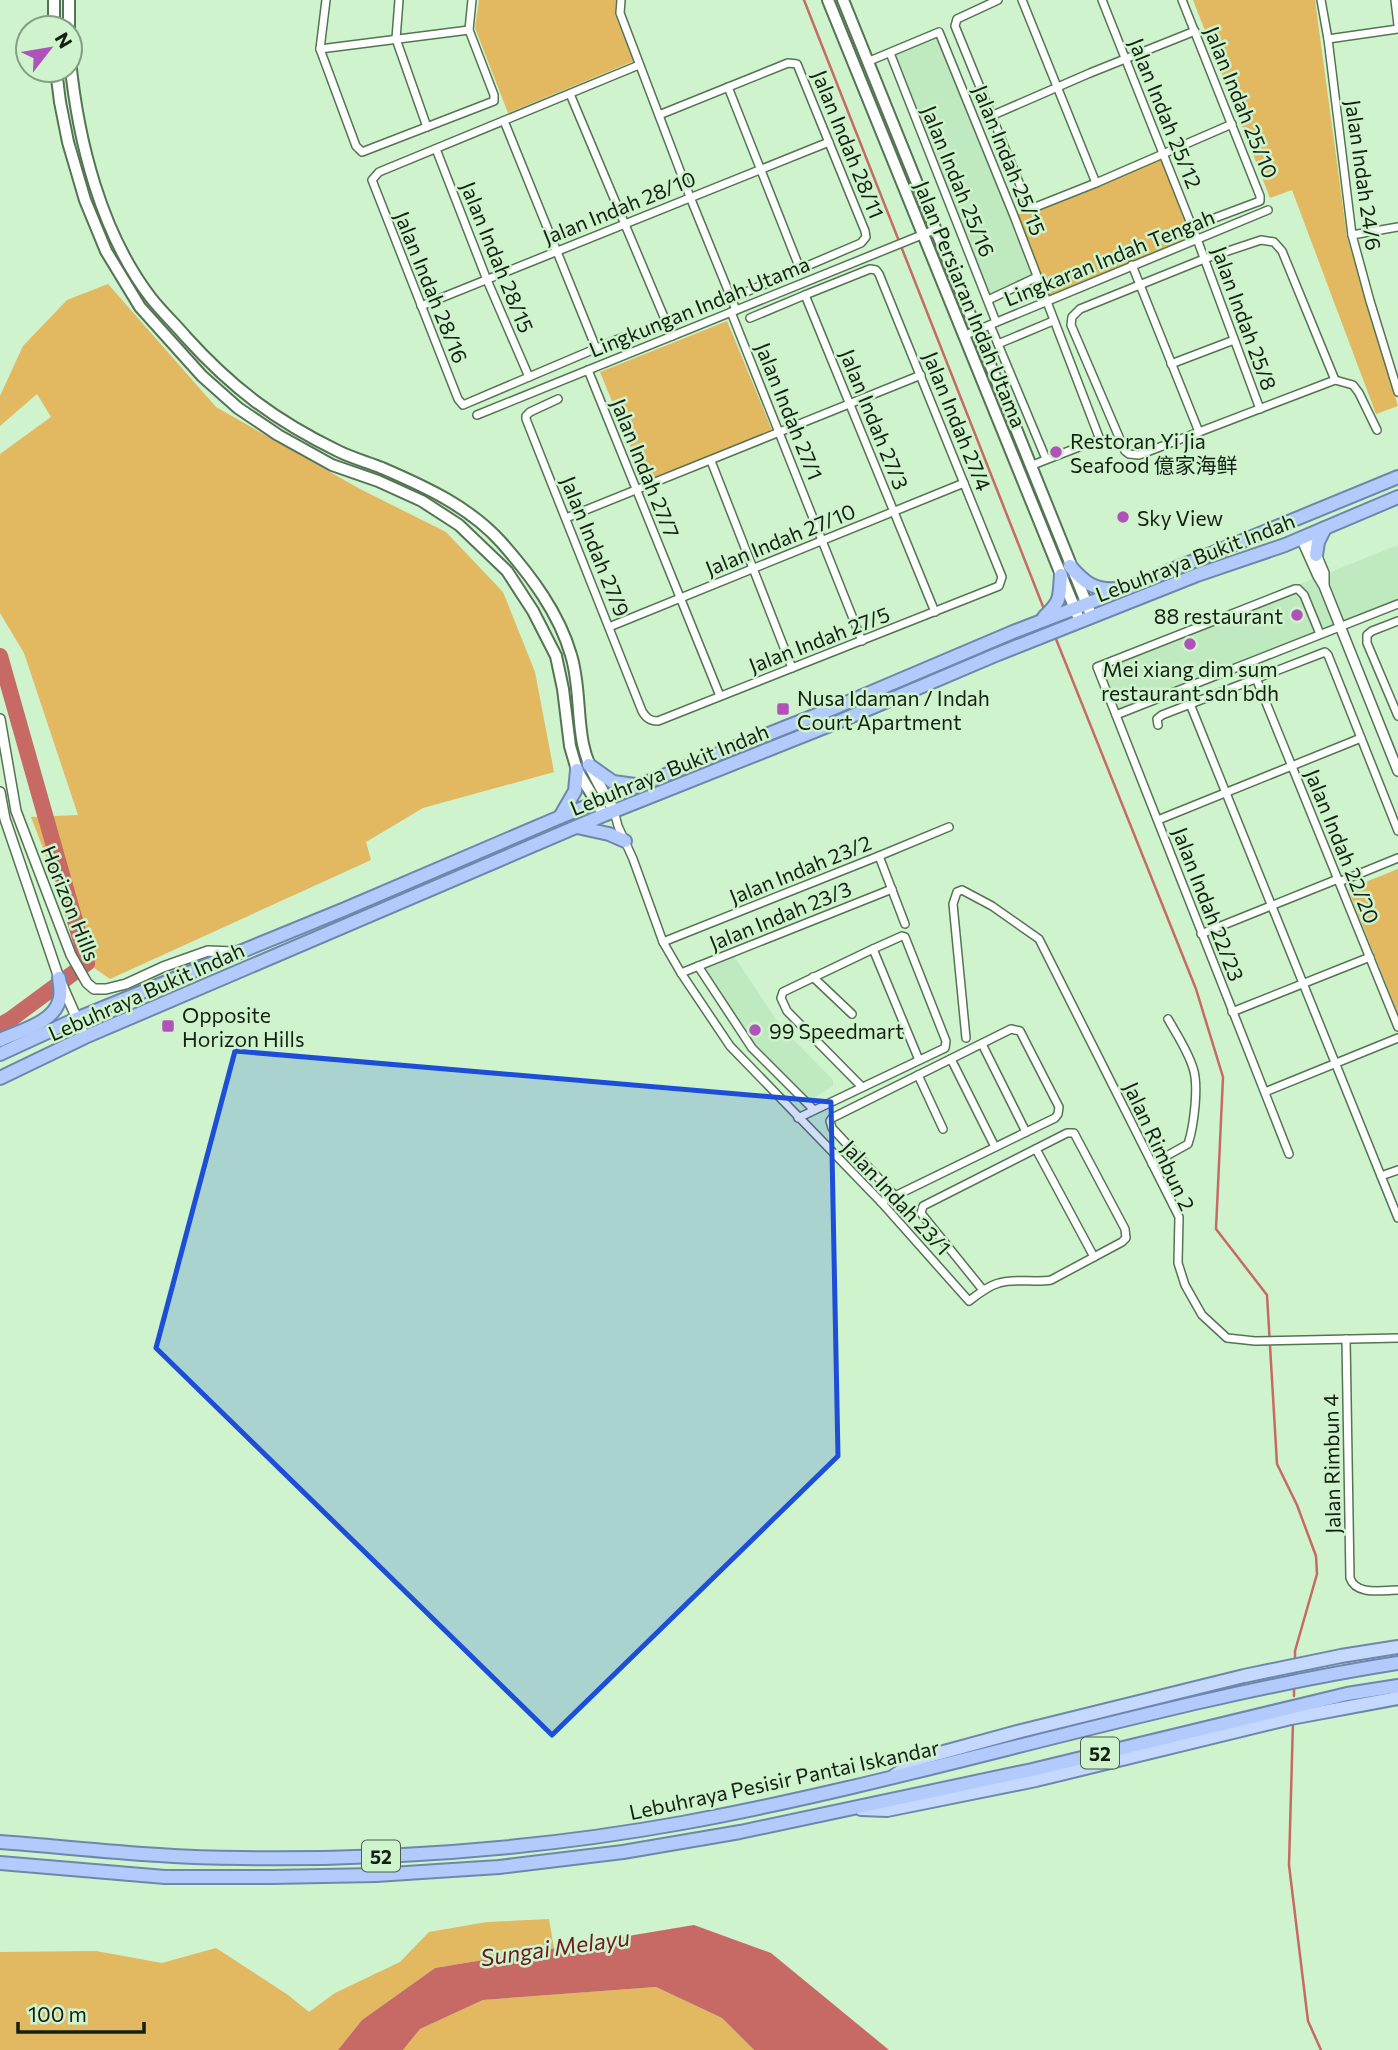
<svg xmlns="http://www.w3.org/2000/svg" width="1398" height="2050" font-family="Commissioner,'Noto Sans SC',sans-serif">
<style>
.built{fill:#bfe9be}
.green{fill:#e2b860}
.water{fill:#c76a66}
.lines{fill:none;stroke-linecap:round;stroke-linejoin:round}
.stream{stroke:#c76a66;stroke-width:2.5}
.river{stroke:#c76a66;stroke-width:16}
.minor-casing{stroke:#547453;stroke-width:10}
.tertiary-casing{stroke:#547453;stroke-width:12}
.secondary-casing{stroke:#547453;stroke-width:14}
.primary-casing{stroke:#6e87aa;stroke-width:16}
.trunk-casing{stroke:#6e87aa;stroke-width:16}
.minor{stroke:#fff;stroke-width:7}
.tertiary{stroke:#fff;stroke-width:9}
.secondary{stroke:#fff;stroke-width:10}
.primary{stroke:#c5d8fd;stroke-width:12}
.trunk{stroke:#b2cbfc;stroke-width:12}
.marked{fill:#1d4ed8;fill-opacity:0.2;stroke:#1d4ed8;stroke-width:5;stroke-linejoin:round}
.poi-dot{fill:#b152bb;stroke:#cef3cd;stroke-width:2.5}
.labels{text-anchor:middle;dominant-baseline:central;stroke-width:5;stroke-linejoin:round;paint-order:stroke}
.shield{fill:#cef3cd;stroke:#4b5f4a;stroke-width:2}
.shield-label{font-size:19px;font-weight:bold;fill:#132012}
.street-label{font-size:21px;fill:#132012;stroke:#cef3cd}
.poi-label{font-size:21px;fill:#132012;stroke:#cef3cd;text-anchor:start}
.water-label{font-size:23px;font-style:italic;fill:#6e191c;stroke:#cef3cd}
</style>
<rect width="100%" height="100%" fill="#cef3cd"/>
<g class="built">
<polygon points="938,35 1033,275 990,295 894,54"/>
<polygon points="1398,545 1398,601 1117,711 1098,665"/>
<polygon points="734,956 781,1027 833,1080 833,1086 809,1101 755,1047 703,967"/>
</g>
<g class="green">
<polygon points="479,0 616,0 615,14 634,61 508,113 475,28"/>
<polygon points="1193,0 1315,0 1347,237 1398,406 1376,414 1292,190 1270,198"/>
<polygon points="1164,154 1197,239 1047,301 1014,216"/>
<polygon points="108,284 216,407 360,489 446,532 503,592 535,672 554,772 423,808 366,842 371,860 110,979 87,963 31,817 78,815 24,653 0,613 0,454 51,417 37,394 0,426 0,396 23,346 67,300"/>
<polygon points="727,321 772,430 645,482 600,372"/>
<polygon points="1398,869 1398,1014 1348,889"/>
<polygon points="549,1919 554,1948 435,1968 362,2020 338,2050 0,2050 0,1952 96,1951 162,1963 216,1948 288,1995 309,2012 335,1993 400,1962 429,1932 487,1922"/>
<polygon points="656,1987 722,2018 754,2050 403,2050 420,2029 483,2000"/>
</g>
<polygon class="water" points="694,1925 771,1953 889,2050 754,2050 722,2018 656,1987 483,2000 420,2029 403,2050 338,2050 362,2020 435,1968"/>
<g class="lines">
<g class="stream">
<polyline points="804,0 1044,609"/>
<polyline points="1054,634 1196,989 1223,1077 1216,1229 1267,1295 1277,1464 1297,1505 1316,1556 1317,1574 1295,1651 1295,1663"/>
<polyline points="1294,1696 1294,1687"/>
<polyline points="1293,1722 1289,1865 1308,2021 1321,2050"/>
</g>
<polyline class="river" points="0,656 87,963 11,1019 0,1025"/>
<g class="minor-casing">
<g id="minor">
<polyline points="326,0 320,49 356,146 362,152 494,101 494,95 469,30 472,0"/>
<polyline points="399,0 396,39 427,127"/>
<polyline points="621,0 620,13 690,197 736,310"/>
<polyline points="998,0 957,19 955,26 1029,207 1033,208 1096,183 1232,124"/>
<polyline points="1022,0 1096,183"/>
<polyline points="1102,0 1197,239 1260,409"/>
<polyline points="1182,0 1260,196 1260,201 1204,222"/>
<polyline points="1321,0 1328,39 1352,235 1370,301 1398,392"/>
<polyline points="1395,0 1398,25"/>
<polyline points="1328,39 1398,29"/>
<polyline points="320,49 469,30"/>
<polyline points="890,53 996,322"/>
<polyline points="867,62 939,32 1014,216 1099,437 1097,440 1030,466"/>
<polyline points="728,87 800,269"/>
<polyline points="570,94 672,336"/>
<polyline points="659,115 788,63 797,64 865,231 866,237 861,243 732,298"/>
<polyline points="991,116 1090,73 1195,31"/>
<polyline points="504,121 596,348"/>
<polyline points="436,149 487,280 529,377"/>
<polyline points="1352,235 1398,227"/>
<polygon points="1261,240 1274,242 1282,251 1335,380 1139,455 1129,454 1125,451 1071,325 1072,317 1080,309 1204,259"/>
<polyline points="1132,265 1199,432"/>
<polyline points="988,300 1037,277"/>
<polyline points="421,306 829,142"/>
<polyline points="731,312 862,641"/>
<polyline points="750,318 805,295 935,612"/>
<polyline points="990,325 1046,459"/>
<polyline points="963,336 1268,210"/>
<polyline points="623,337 463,405 458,399 372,180 379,172 639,65"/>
<polyline points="998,344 1053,321"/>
<polyline points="1171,364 1234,340"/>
<polyline points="588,370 720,696"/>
<polyline points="1335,380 1353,385 1359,393 1377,430"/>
<path d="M 558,399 L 530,412 L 526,416 L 526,419 L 642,711 C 646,718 650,721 658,721 L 999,586 L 1002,577 L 879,274 L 876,270 L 870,269 L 805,295"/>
<polyline points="477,415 934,230"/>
<polyline points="711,461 792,668"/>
<polyline points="566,518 921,375"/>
<polyline points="1398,621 1372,631 1367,635 1367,643 1398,716"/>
<polyline points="609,627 964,483"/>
<polyline points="1256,678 1398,1027"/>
<polyline points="1190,704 1398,1218"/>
<polyline points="1116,715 1398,604"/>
<polyline points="1158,725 1157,719 1162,715 1325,652 1328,655 1398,831"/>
<path d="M 614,811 L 618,826 L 633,859 L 663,942 L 681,973 L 730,1046 L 881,1202 L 969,1301 C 978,1294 988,1286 999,1283 C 1015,1278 1034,1283 1051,1280 L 1122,1242 L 1126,1238 L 1125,1229 L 1074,1133 L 1067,1133 L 923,1206 L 921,1213 L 924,1217 L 983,1290"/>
<polyline points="1158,820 1361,738"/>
<polyline points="879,856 905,924"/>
<polyline points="1339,882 1398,858"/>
<polyline points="1201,934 1338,879"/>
<polyline points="663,942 879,856 949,827"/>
<polyline points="698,966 752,1048 814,1110"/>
<polyline points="681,973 892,889"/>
<polyline points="813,977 852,1014"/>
<polyline points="1232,1012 1370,957"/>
<polyline points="966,1038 953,904 957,892 962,890 992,906 1039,939 1179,1217 1178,1263 1185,1285 1202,1315 1227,1338 1255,1341 1398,1338"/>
<polyline points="982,1044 1026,1132"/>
<polyline points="951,1059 995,1147"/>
<polyline points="918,1075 943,1129"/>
<polyline points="862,1087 787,1011 781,998 783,992 873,949 919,1060"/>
<polyline points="1265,1092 1398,1038"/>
<polyline points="798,1118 945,1048 946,1041 905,937 902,936 873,949"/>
<polyline points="1036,1149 1094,1257"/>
<polyline points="1289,1154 1097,667 1295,589 1298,589 1304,595 1320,634"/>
<path d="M 1152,1164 L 1188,1144 C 1194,1126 1199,1085 1193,1068 C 1188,1051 1177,1035 1168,1019"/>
<polyline points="1381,1176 1398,1170"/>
<polyline points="881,1202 895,1196 1055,1118 1058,1114 1059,1107 1020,1031 1011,1029 832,1118 830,1121 832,1128 895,1196"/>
<path d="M 1346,1339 L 1350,1578 C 1356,1596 1383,1590 1398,1590"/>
</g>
</g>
<g class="tertiary-casing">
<g id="tertiary">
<polyline points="1308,535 1324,573 1324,584"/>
<polyline points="1301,538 1318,576 1324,586 1398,771"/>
<polyline points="0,719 16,811 71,955 87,983 94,989 106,989 126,984 163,967 208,951 233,952"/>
<polyline points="0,792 5,819 59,978 85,1037"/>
</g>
</g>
<g class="secondary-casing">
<g id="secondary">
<polyline points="54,0 54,28"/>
<polyline points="828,0 1077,614"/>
<polyline points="843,0 1092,617"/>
<polyline points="69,28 69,0"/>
<path d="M 70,60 C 78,141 101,233 151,298 C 162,312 175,324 186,337 C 232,388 276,421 338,451 C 352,458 367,462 382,468 C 426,487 470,507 502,543 C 531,576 559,613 571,655 C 580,684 577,714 583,744 C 588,769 602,789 614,811"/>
<polyline points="56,70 60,102 68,142 85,200 106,251 140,307 202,376 238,408 278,435 332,465 378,481 422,501 459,525 507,571 533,611 556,656 563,689 570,746 577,770 604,815"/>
</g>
</g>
<g class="primary-casing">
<g id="primary">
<polyline points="894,1776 918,1759 1021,1731 1244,1676 1341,1656 1398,1647"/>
<polyline points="861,1809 887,1810 1036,1780 1291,1718 1398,1698"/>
</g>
</g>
<g class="trunk-casing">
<g id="trunk">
<polyline points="1316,555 1318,542 1325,528"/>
<path d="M 1070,566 C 1084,582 1094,591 1117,589"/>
<path d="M 1044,617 C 1062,600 1059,598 1061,575"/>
<polyline points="589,765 613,782 635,785"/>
<polyline points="560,817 575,791 577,770"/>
<polyline points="577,827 609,834 625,841"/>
<path d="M 0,1040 C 19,1031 53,1023 59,1001 C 62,994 60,985 59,978"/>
<polyline points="0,1054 76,1019 345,909 560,817 834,708 1013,632 1128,588 1398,477"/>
<polyline points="0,1078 85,1037 604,815 840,721 998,654 1197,575 1285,545 1398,497"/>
<path d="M 0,1842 C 80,1848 161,1858 242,1858 C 388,1860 538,1849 682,1823 C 923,1779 1156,1701 1398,1663"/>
<polyline points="0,1863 165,1877 271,1877 376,1875 437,1871 499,1867 623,1852 740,1832 1032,1770 1347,1694 1398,1686"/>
</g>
</g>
<use href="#minor" class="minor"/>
<use href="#tertiary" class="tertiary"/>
<use href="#secondary" class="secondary"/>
<use href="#primary" class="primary"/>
<use href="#trunk" class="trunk"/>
</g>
<path class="marked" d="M 235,1051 L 831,1102 L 838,1456 L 552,1735 L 156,1348 Z"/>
<g class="poi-dot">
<circle cx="1056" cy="452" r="7"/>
<circle cx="1123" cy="517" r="7"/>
<circle cx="1297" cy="615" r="7"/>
<circle cx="1190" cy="644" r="7"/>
<rect x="776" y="702" width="14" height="14" rx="3.5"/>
<rect x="161" y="1019" width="14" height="14" rx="3.5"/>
<circle cx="755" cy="1030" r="7"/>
</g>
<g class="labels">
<g class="shield">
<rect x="1081" y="1737.5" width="38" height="31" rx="5"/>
<rect x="362" y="1840.5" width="38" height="31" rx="5"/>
</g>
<g class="shield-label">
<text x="1100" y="1753">52</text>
<text x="381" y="1856">52</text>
</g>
<g class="street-label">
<text transform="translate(1242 102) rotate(68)">Jalan Indah 25/10</text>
<text transform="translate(1166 113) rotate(68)">Jalan Indah 25/12</text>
<text transform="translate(849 144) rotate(68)">Jalan Indah 28/11</text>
<text transform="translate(1010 160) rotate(68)">Jalan Indah 25/15</text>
<text transform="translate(1364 175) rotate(82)">Jalan Indah 24/6</text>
<text transform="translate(959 181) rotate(68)">Jalan Indah 25/16</text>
<text transform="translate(619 207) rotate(-22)">Jalan Indah 28/10</text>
<text transform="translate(498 257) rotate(68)">Jalan Indah 28/15</text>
<text transform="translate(1109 257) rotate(-22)">Lingkaran Indah Tengah</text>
<text transform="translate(432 287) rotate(68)">Jalan Indah 28/16</text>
<text transform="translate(971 304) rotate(68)">Jalan Persiaran Indah Utama</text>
<text transform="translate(699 306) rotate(-22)">Lingkungan Indah Utama</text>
<text transform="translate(1245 318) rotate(70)">Jalan Indah 25/8</text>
<text transform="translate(790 411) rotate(68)">Jalan Indah 27/1</text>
<text transform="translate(875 419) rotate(68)">Jalan Indah 27/3</text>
<text transform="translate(958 421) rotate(68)">Jalan Indah 27/4</text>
<text transform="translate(646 468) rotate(68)">Jalan Indah 27/7</text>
<text transform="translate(780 539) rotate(-22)">Jalan Indah 27/10</text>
<text transform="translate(596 546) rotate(68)">Jalan Indah 27/9</text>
<text transform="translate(1195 557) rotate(-21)">Lebuhraya Bukit Indah</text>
<text transform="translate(819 639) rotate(-21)">Jalan Indah 27/5</text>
<text transform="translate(669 769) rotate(-22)">Lebuhraya Bukit Indah</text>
<text transform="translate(1343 846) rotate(68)">Jalan Indah 22/20</text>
<text transform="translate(800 869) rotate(-22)">Jalan Indah 23/2</text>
<text transform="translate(71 903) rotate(68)">Horizon Hills</text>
<text transform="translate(1209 904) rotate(69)">Jalan Indah 22/23</text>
<text transform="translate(780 915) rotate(-22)">Jalan Indah 23/3</text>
<text transform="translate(146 991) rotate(-24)">Lebuhraya Bukit Indah</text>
<text transform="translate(1160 1146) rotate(65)">Jalan Rimbun 2</text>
<text transform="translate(897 1197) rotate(47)">Jalan Indah 23/1</text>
<text transform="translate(1331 1464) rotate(-91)">Jalan Rimbun 4</text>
<text transform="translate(784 1779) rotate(-12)">Lebuhraya Pesisir Pantai Iskandar</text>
</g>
<g class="poi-label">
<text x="1070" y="440">Restoran Yi Jia<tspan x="1070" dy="24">Seafood 億家海鲜</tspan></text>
<text x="1137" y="517">Sky View</text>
<text x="1283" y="615" text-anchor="end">88 restaurant</text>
<text x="1190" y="668" text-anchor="middle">Mei xiang dim sum<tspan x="1190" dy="24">restaurant sdn bdh</tspan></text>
<text x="797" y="697">Nusa Idaman / Indah<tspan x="797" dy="24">Court Apartment</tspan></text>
<text x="182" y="1014">Opposite<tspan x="182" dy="24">Horizon Hills</tspan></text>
<text x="769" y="1030">99 Speedmart</text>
</g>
<g class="water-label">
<text transform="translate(555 1947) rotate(-8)">Sungai Melayu</text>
</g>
</g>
<g transform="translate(49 49) rotate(59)"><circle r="33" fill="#cef3cd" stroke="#839f82" stroke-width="2"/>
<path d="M0-5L12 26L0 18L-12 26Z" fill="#b152bb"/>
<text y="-10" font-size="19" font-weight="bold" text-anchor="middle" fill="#132012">N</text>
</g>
<path d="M18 2022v10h126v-10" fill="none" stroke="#132012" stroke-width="3.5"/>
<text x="28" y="2022" font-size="21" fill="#132012" stroke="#cef3cd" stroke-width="5" paint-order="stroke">100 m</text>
</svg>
